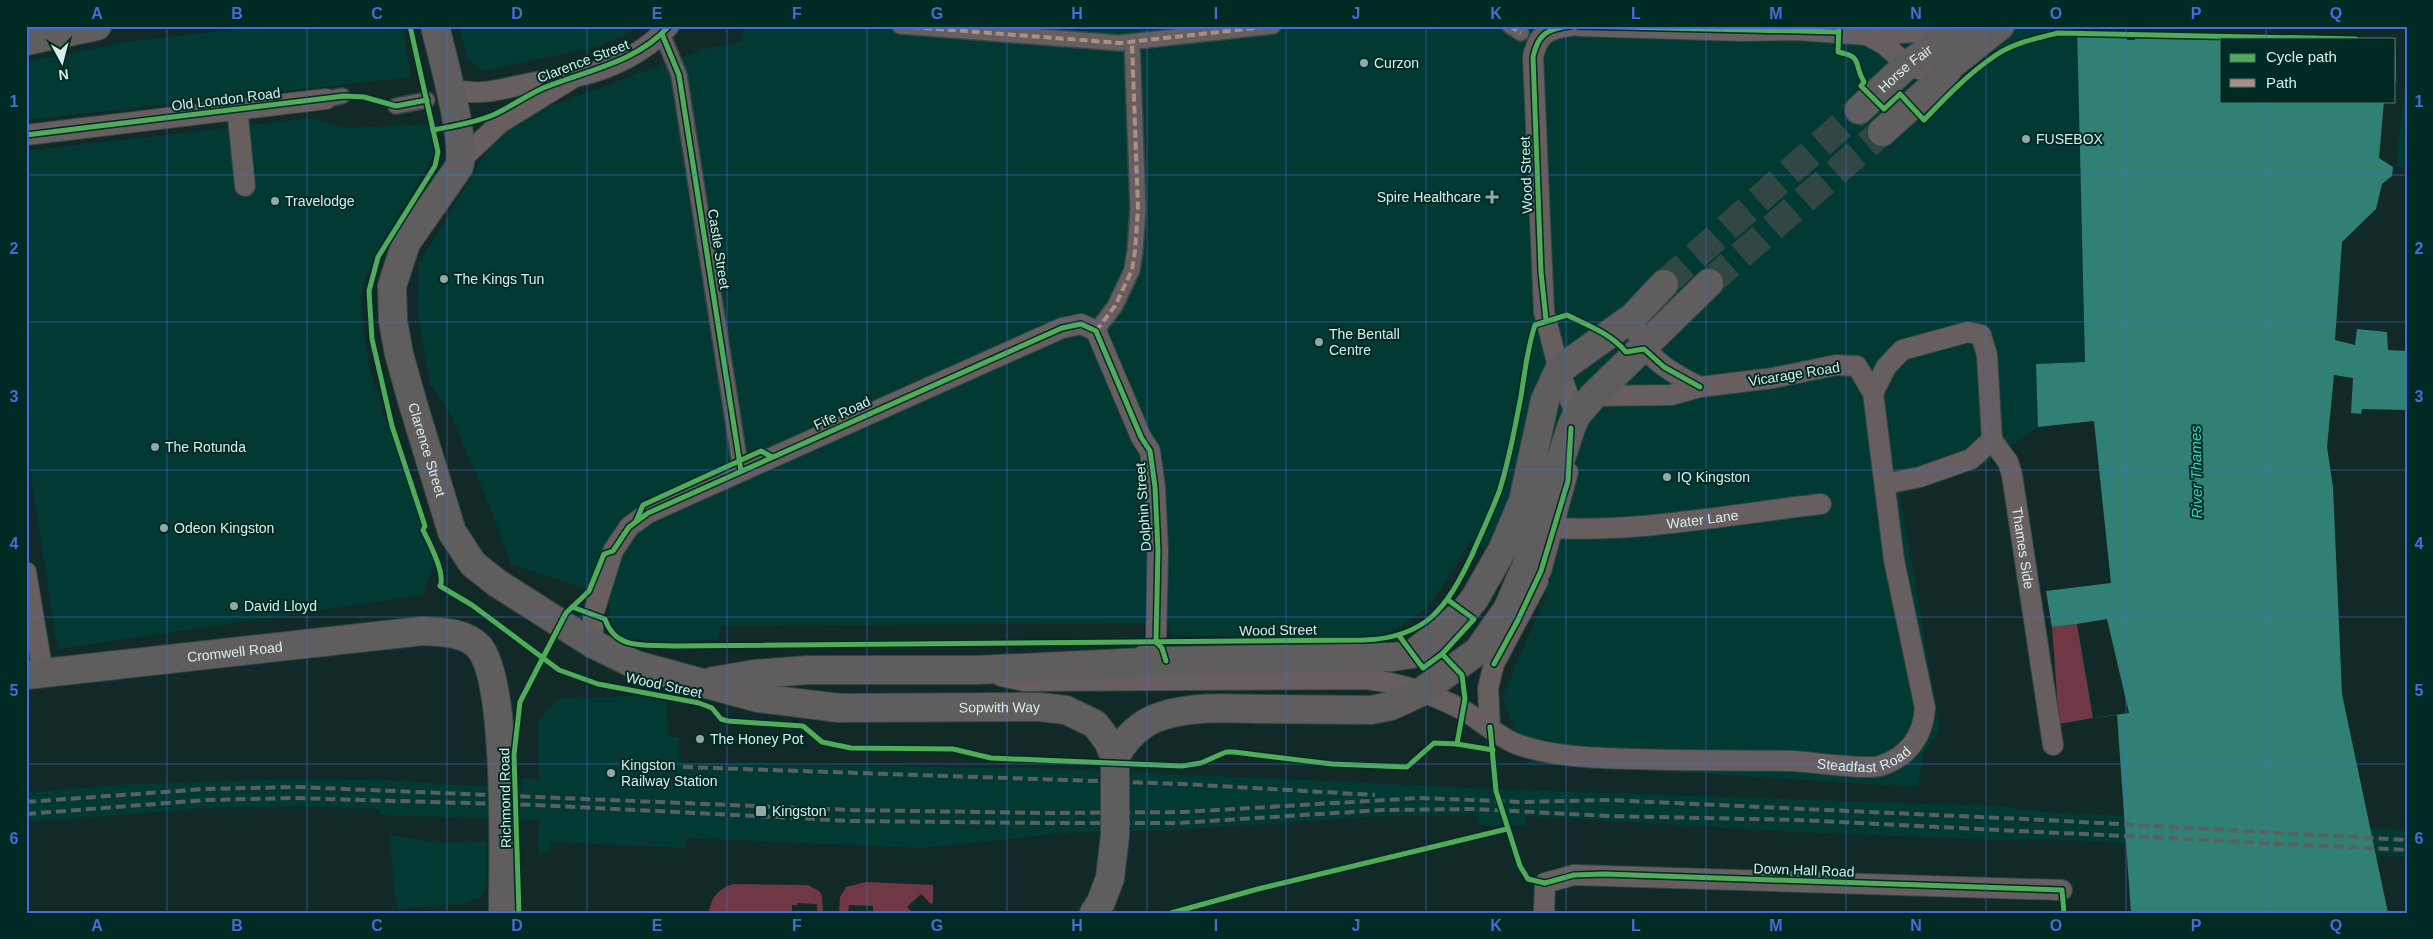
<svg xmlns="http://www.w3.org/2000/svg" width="2433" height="939" font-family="Arial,sans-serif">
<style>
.built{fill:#023a33}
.green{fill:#6f3844}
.water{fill:#308074}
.pier{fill:#122a27}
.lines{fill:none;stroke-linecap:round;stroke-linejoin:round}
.primary-tunnel{stroke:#304744;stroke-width:28;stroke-dasharray:28 14;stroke-linecap:butt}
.pedestrian-casing{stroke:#334844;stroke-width:18}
.minor-casing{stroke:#334844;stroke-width:22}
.primary-casing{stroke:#334844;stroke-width:30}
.pedestrian{stroke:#665e5f;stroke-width:15}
.minor{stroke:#665e5f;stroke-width:20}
.primary{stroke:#5f5d5e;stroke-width:28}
.rail{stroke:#5a605e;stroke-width:4;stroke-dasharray:10 5;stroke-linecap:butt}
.quiet{stroke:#ac8f84;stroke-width:4;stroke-dasharray:8 4;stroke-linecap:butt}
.cycleway-casing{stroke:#002b25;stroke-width:8}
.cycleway{stroke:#51ab58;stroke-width:5}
.grid{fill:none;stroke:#426edb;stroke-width:1;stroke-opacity:0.55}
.poi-dot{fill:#93a9a5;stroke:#002b25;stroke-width:2}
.labels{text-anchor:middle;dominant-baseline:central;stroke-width:4;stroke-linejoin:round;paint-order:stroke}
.street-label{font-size:14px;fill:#d8eee9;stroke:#002b25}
.poi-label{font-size:14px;fill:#d8eee9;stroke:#002b25;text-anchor:start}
.water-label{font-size:15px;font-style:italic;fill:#2edac4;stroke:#002b25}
.neatline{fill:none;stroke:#426edb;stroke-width:2}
.grid-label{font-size:16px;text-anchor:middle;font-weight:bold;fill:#426edb}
</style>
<rect width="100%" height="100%" fill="#122a27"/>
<g class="built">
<polygon points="268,26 403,26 411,77 26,120 26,62 132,41"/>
<polygon points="459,26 638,26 623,36 596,47 484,71 467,59"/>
<polygon points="743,26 2077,26 2085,362 2037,364 2038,427 1980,468 1900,495 1940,728 1923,755 1918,787 1528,763 1502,697 1547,594 1471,540 1429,607 1392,632 1362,639 1171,635 1168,623 722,626 717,639 679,643 619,638 609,618 610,597 511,564 489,504 450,413 430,384 418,312 419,264 493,141 513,124 535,112 707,48 741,42"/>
<polygon points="2405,86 2407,86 2407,168 2396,167"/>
<polygon points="312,118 347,128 428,124 436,152 378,249 363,284 361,315 370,371 434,564 423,595 58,649 26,446 26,151"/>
<polygon points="645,696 667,703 668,737 679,737 679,763 1061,769 1519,790 1998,806 2044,812 2407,830 2407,857 2047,839 1997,840 1796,832 1525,816 1526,826 1479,825 1477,815 1383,816 1177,830 1064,833 923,848 686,838 686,848 551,842 550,852 538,852 539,820 380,815 380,809 294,806 206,808 26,822 26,793 116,785 294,779 384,780 521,789 521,779 539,779 539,719 559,698"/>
<polygon points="390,835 441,843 487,842 487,886 481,897 466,903 398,909 395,898"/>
</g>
<g class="green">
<polygon points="2077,624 2093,718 2059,724 2052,627"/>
<polygon points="866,882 933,885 933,903 931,904 921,894 907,907 913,913 873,913 873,906 849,905 848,913 839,913 840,897 846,887"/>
<path d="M 733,884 L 808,885 L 819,891 L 822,896 L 823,913 L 817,913 L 817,904 L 798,903 L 797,905 L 792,905 L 792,913 L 709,913 C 711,897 718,889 733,884 Z"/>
</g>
<polygon class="water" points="2077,26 2395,26 2396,81 2394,82 2394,39 2222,39 2222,101 2384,101 2379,158 2393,167 2392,176 2382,184 2376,209 2342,242 2335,340 2355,345 2357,329 2387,332 2388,350 2407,351 2407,410 2362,409 2361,414 2351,413 2353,378 2334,375 2327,447 2333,487 2342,694 2388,913 2131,913 2117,715 2093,718 2077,624 2052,627 2046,591 2111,583 2094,421 2038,427 2036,364 2085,362"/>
<g class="pier">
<polygon points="2074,26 2397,26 2398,43 2394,39 2268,36 2267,39 2260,39 2259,35 2200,36 2199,39 2192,40 2191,36 2135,37 2135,40 2127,40 2126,37 2075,37"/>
<polygon points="2107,619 2129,713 2093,718 2077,624"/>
</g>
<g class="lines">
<g class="primary-tunnel">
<polyline points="1709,283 1882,132"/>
<polyline points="1664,284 1859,110"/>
</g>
<g class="pedestrian-casing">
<g id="pedestrian">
<polyline points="900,26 1120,43 1273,26"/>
<polyline points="1510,26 1521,33"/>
<polyline points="662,34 679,75 741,471"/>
<polyline points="326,99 342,96"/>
<polyline points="396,106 427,100"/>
<polyline points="1096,331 1115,306 1132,270 1135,251 1138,209 1132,43"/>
</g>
</g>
<g class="minor-casing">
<g id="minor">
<path d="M 1570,26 C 1547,29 1538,34 1533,57 L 1544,312 L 1559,370 L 1576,416"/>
<polyline points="1579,26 1742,31 1797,30 1867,35 1953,30"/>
<polyline points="1867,35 1885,45 1907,65 1919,69 1951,65"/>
<path d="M 449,89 C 485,97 502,88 536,82 C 549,80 562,79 575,77 C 609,70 645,53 669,26"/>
<polyline points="237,108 245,186"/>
<polyline points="26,135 326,99"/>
<polyline points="461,160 500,123 570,80"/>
<path d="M 1633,317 C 1638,354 1669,372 1700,387"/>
<path id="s1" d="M 1873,393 L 1886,367 L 1902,350 L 1968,332 L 1981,335 L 1987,355 L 1992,440 L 2008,462 L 2012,475 L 2053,745"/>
<polyline points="1885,484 1920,477 1971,459 1992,440"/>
<path id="s2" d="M 1539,527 C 1629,535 1730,514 1821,504"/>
<polyline points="1541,571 1568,472"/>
<polyline points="26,572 43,674"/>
<polyline points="593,644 593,615 613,551 629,527 648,513 1062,328 1081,324 1096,331 1141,437 1150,451 1155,487 1158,550 1156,642 1148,652 1133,663"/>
<path id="s3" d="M 1001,676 L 1024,681 L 1366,679 C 1400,683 1433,694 1463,710 C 1480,720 1496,735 1514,743 C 1548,757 1597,758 1634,759 C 1687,761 1740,760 1793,761 C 1811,762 1866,770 1880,766 C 1908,757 1923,737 1925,708 L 1894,560 L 1873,393 L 1857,366 L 1836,365 L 1773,378 L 1700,387 L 1671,395 L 1593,396"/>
<polyline points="1490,727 1488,688 1494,664 1538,581"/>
<polyline points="1544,913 1545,883 1574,875 2062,890"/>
</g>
</g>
<g class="primary-casing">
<g id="primary">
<path id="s4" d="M 435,26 C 442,56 467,142 459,167 L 406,243 L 392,286 L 393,321 L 399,354 L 413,404 L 452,532 L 473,564 L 497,583 L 593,644 L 636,665 L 758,698 L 839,708 L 1040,707 L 1066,710 L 1095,724 L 1108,741 L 1115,758 L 1115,835 L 1110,878 L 1101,902 L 1094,913"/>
<polyline points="26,41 97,26"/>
<path id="s5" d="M 1859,110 L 1907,65 L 1961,26"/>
<polyline points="1882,132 1940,80 1951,65 2000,26"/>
<polyline points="1504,546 1523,501 1545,400 1559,370 1633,317 1664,284"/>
<polyline points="1527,562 1571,428 1576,416 1593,396 1709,283"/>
<path id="s6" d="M 26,675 L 422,631 C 440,632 466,632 479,647 C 509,683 503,860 503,913"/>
<polyline points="713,681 755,674 808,670 978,670 1166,661 1392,657 1413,654 1464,612 1475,598 1500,554"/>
<path d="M 1115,758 C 1124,739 1141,722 1162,716 C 1194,706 1227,708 1260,709 C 1297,709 1334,710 1371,710 L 1391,706 L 1421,692 L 1478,651 L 1507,610 L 1524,571"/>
</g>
</g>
<use href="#pedestrian" class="pedestrian"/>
<use href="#minor" class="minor"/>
<use href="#primary" class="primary"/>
<g class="rail">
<polyline points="683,767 1183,784 1375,795"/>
<polyline points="26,802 205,789 297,787 851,810 1045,813 1184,812 1419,798 1522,802 1608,800 2045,820 2407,840"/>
<polyline points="26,814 206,800 294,798 536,805 852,821 1045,823 1178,823 1382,810 1475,809 1608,816 1797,820 2407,850"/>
</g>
<g class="quiet">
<polyline points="900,26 1120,43 1273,26"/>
<polyline points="1510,26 1521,33"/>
<polyline points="1096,331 1115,306 1132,270 1135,251 1138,209 1132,43"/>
</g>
<g class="cycleway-casing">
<g id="cycleway">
<path d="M 410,26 L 438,152 L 435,166 L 378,257 L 369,291 L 372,339 L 392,426 L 425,526 L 423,530 C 429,542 446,574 440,586 L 472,605 L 559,670 L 598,684 L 699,703 L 712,708 L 721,719 L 728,721 L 803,726 L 822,742 L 851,748 L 953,749 L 991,758 L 1182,766 L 1201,763 L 1226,752 L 1234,752 L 1332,764 L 1407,767 L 1434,743 L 1457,744 L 1493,750"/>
<polyline points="1579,26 1839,32"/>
<path d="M 1839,26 L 1838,52 C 1864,57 1853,64 1864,82 L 1861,86 L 1884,109 L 1900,94 L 1924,120 C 1946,97 1969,73 1996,55 C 2014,43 2037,38 2058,33 L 2356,39"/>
<polyline points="662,34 679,75 741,471"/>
<path d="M 433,130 C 453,126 474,123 493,115 C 510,107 526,96 543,88 C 587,70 636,63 669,26"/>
<polyline points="26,135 344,96 364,97 396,106 427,100"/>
<path d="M 1546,320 L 1541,272 L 1533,57 C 1538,34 1547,29 1570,26"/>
<polyline points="636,521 643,505 761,451 772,457"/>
<path d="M 572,607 L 605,619 C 616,651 644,644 673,646 L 1364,640 C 1427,638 1447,607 1472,555 C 1481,534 1491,513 1499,492 C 1509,462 1515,427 1521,396 C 1525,372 1527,349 1535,325 L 1567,315 C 1589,326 1610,333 1626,352 L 1644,349 L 1664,367 L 1700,387"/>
<polyline points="1400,637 1423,668 1442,654 1474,619 1448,600"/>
<polyline points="1442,654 1462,675 1465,699 1457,744"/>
<polyline points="1494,664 1518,620 1541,571 1568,481 1571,428"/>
<polyline points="1490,727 1496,791 1520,866 1528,879 1545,883"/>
<polyline points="1545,883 1574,875 1604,874 2062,890 2064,913"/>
<polyline points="519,913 514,755 520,702 566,613 589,591 604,554 613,551 629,527 648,513 1062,328 1081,324 1096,331 1141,437 1150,451 1155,487 1158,550 1156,642 1162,648 1166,661"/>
<polyline points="1171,913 1258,889 1507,829"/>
</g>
</g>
<use href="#cycleway" class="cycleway"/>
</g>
<path class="grid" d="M 167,26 L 167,913M 307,26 L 307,913M 447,26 L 447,913M 587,26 L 587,913M 727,26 L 727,913M 867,26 L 867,913M 1007,26 L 1007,913M 1147,26 L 1147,913M 1286,26 L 1286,913M 1426,26 L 1426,913M 1566,26 L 1566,913M 1706,26 L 1706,913M 1846,26 L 1846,913M 1986,26 L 1986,913M 2126,26 L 2126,913M 2266,26 L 2266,39M 2266,101 L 2266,913M 26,175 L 2407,175M 26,322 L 2407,322M 26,470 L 2407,470M 26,617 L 2407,617M 26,764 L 2407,764"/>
<g class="poi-dot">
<circle cx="1364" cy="63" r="5"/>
<circle cx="2026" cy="139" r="5"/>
<path d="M1489.5 189.5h5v5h5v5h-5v5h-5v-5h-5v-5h5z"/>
<circle cx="275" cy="201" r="5"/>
<circle cx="444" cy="279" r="5"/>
<circle cx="1319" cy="342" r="5"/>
<circle cx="155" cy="447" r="5"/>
<circle cx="1667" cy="477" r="5"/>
<circle cx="164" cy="528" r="5"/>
<circle cx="234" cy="606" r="5"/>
<circle cx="700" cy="739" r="5"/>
<circle cx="611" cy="773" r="5"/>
<rect x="755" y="805" width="12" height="12" rx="2.5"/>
</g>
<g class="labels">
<g class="street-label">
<text transform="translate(583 61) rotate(-21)">Clarence Street</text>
<text stroke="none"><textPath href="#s5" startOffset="62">Horse Fair</textPath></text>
<text transform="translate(226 99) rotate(-7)">Old London Road</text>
<text transform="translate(1526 175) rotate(-92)">Wood Street</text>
<text transform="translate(719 249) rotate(81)">Castle Street</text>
<text transform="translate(1794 374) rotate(-9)">Vicarage Road</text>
<text transform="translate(842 413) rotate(-25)">Fife Road</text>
<text stroke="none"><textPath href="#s4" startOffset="450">Clarence Street</textPath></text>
<text transform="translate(1143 507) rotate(-94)">Dolphin Street</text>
<text stroke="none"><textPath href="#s2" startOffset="164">Water Lane</textPath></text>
<text stroke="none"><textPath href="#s1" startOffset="355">Thames Side</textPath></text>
<text transform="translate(1278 630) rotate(-1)">Wood Street</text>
<text stroke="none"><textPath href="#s6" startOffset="210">Cromwell Road</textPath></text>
<text transform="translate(664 685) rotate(12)">Wood Street</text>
<text stroke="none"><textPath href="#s4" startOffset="1135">Sopwith Way</textPath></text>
<text stroke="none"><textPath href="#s3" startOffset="882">Steadfast Road</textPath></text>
<text transform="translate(505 798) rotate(-91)">Richmond Road</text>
<text transform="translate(1804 870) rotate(2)">Down Hall Road</text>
</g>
<g class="poi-label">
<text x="1374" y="63">Curzon</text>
<text x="2036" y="139">FUSEBOX</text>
<text x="1481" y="197" text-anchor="end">Spire Healthcare</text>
<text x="285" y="201">Travelodge</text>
<text x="454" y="279">The Kings Tun</text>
<text x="1329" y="334">The Bentall<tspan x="1329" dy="16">Centre</tspan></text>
<text x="165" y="447">The Rotunda</text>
<text x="1677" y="477">IQ Kingston</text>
<text x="174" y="528">Odeon Kingston</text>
<text x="244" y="606">David Lloyd</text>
<text x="710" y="739">The Honey Pot</text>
<text x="621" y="765">Kingston<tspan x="621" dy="16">Railway Station</tspan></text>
<text x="772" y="811">Kingston</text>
</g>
<g class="water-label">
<text transform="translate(2196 472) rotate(-91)">River Thames</text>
</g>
</g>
<rect width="2433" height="939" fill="none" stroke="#002b25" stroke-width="55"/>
<rect x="2220" y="38" width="175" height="65" fill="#002b25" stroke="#567973"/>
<rect x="2230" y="54" width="25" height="8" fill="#51ab58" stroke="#567973"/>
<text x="2266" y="62" font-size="15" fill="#d8eee9">Cycle path</text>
<rect x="2230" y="79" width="25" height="8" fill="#ac8f84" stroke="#567973"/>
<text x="2266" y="88" font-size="15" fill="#d8eee9">Path</text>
<g transform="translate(62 62) rotate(173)" stroke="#002b25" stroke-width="4" paint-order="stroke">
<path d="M0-4L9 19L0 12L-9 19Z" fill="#d8eee9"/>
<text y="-8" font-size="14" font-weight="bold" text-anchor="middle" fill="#d8eee9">N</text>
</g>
<rect x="28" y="28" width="2378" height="884" class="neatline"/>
<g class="grid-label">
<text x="97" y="19">A</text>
<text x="237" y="19">B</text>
<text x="377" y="19">C</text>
<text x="517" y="19">D</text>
<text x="657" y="19">E</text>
<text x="797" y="19">F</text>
<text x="937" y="19">G</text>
<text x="1077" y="19">H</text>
<text x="1216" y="19">I</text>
<text x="1356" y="19">J</text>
<text x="1496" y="19">K</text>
<text x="1636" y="19">L</text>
<text x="1776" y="19">M</text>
<text x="1916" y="19">N</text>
<text x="2056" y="19">O</text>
<text x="2196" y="19">P</text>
<text x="2336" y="19">Q</text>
<text x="14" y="107">1</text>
<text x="2419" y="107">1</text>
<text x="14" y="254">2</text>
<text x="2419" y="254">2</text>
<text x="14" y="402">3</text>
<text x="2419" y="402">3</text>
<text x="14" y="549">4</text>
<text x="2419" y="549">4</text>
<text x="14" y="696">5</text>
<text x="2419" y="696">5</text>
<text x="14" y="844">6</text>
<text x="2419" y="844">6</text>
<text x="97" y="931">A</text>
<text x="237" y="931">B</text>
<text x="377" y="931">C</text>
<text x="517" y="931">D</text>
<text x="657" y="931">E</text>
<text x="797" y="931">F</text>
<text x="937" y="931">G</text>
<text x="1077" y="931">H</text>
<text x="1216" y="931">I</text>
<text x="1356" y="931">J</text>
<text x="1496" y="931">K</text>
<text x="1636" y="931">L</text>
<text x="1776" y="931">M</text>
<text x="1916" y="931">N</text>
<text x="2056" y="931">O</text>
<text x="2196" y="931">P</text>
<text x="2336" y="931">Q</text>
</g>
</svg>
